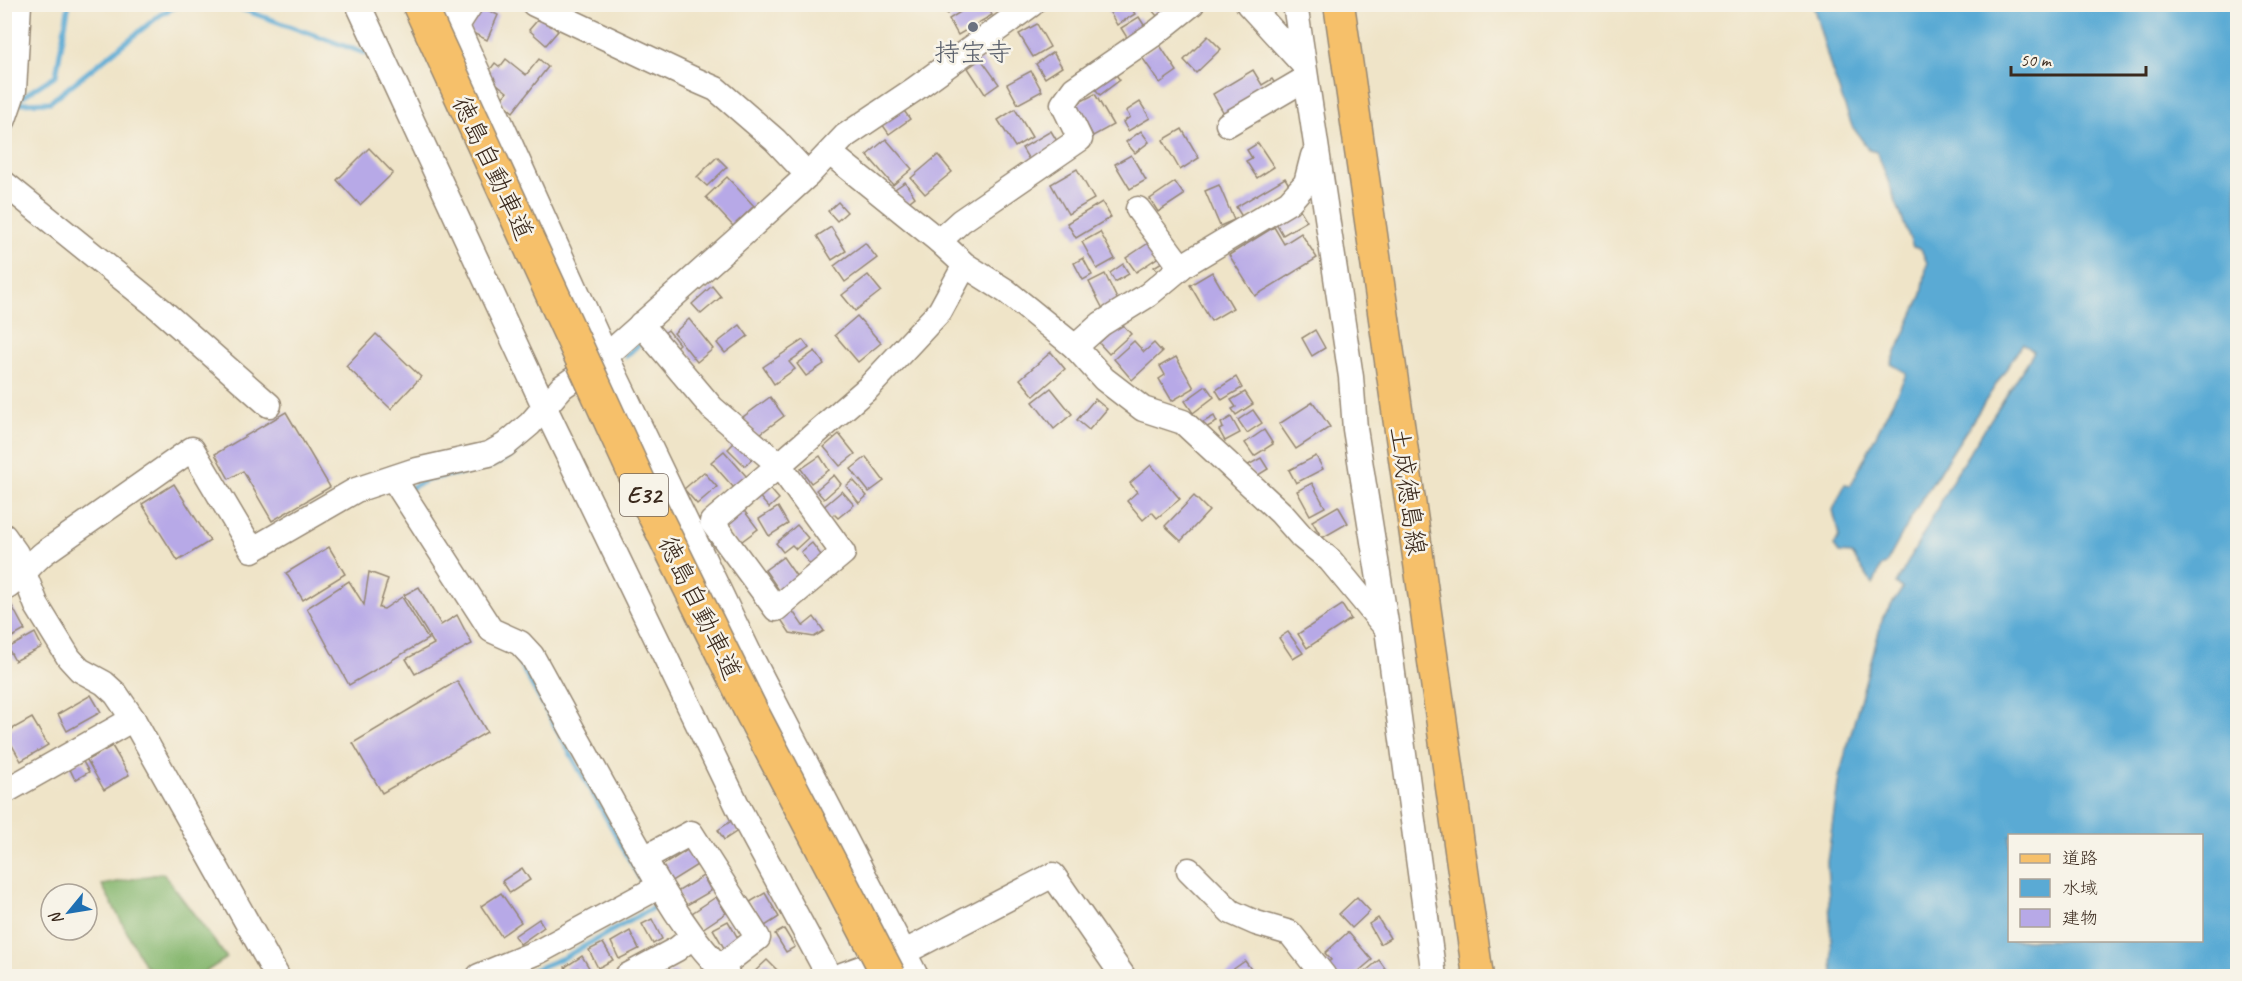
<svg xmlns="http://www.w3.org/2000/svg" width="2242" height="981" font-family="Caveat,'Klee One',sans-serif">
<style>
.forest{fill:#8ab973;stroke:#627248;stroke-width:1.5}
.water{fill:#5aaad4;stroke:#4a6a79;stroke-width:1.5;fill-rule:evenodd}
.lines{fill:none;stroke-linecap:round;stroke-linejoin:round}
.stream{stroke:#5aaad4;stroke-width:5}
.building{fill:#b7a9e7}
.minor-casing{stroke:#958773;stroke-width:27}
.major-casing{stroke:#958773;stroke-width:33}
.minor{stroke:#fff;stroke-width:24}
.major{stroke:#f6c06b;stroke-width:30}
.highway-bridge-casing{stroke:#958773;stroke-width:36;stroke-linecap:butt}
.highway-bridge{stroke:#f6c06b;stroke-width:33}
.worship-dot{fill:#6b7280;stroke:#f7f3e8;stroke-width:2}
.labels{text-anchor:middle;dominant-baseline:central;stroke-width:5;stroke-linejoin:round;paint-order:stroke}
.shield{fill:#f7f3e8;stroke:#73665b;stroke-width:1.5}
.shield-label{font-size:24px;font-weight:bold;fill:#3b2a1e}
.worship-label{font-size:26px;fill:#5b616d;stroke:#f7f3e8}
.street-label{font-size:26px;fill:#3b2a1e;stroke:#f7f3e8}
</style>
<rect width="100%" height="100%" fill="#f7f3e8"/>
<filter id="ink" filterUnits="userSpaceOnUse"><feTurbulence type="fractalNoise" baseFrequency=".0167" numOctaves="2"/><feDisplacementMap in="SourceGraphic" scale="12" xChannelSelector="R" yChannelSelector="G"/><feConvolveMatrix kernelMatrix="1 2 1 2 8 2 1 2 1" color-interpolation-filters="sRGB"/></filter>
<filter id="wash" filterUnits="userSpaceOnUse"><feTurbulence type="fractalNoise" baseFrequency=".008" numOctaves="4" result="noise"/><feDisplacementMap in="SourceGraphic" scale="24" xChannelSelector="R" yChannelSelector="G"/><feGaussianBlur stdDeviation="1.35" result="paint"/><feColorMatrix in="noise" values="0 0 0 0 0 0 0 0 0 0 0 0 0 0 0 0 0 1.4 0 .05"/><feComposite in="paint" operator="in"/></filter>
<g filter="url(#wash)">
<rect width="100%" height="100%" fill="#efe4c8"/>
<polygon class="forest" points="163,873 227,958 199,976 167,976 145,966 102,885"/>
<path class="water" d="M 1813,5 L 2237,5 L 2237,976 L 1833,976 L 1827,862 L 1839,777 L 1883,617 L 1903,588 L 1896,584 L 1957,472 L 2034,352 L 2023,343 L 1920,502 L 1886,564 L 1881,566 L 1873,585 L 1852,554 L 1839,553 L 1834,546 L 1839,536 L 1833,510 L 1845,484 L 1851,485 L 1907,373 L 1891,364 L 1922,294 L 1927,263 L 1921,249 L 1913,247 L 1877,152 L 1869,150 L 1852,126 L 1831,68 ZM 2010,836 L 2202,836 L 2202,940 L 2010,940 Z"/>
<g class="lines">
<g class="stream">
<polyline points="222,4 236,7 367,54"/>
<polyline points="22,97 56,75 69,4"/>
<polyline points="20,103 50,102 160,15 180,4"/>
<polyline points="4,145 11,125"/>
<polyline points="626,356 638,345"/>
<path d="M 410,490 L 409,489 C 416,485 423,481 431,479 C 467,469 489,475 520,448"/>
<polyline points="512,649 645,887"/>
<polyline points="656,906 678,940"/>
<polyline points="519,976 565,957 656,906 651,898"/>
</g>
</g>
<g id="blocks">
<g class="building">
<polygon points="941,4 963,4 947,14"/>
<polygon points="973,4 986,4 992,15 958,35 949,19"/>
<polygon points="1105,4 1129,4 1135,14 1117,25"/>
<polygon points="1147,4 1170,4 1157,16"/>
<polygon points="481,7 498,15 487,40 469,31"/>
<polygon points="541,16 558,31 546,45 529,30"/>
<polygon points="1139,17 1149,33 1131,44 1121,28"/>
<polygon points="1037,24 1050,47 1033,57 1019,34"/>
<polygon points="1208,36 1221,49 1196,73 1184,60"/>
<polygon points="1159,44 1177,71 1160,83 1141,56"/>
<polygon points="1053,52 1062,67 1045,78 1036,64"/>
<polygon points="506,59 526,75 539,59 548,67 513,112 500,101 507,92 486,75 495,63 500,67"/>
<polygon points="981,59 999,84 985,94 968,68"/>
<polygon points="1253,70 1262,85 1272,79 1276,85 1225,115 1213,94"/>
<polygon points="1031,71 1042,91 1018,104 1007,84"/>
<polygon points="1113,71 1120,80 1100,95 1093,86"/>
<polygon points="1095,94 1113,125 1093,136 1076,104"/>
<polygon points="1140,102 1150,118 1128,131 1123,122 1130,117 1126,111"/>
<polygon points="902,108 910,119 889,134 882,124"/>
<polygon points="1015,109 1032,137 1015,147 998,120"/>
<polygon points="1182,129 1199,158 1180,170 1163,140"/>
<polygon points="1051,131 1060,146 1031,163 1022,148"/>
<polygon points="1141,131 1149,142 1135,153 1126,142"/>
<polygon points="886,139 912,169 893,185 867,155"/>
<polygon points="1258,143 1274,167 1257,178 1246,161 1252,158 1247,150"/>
<polygon points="369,148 393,173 360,205 337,180"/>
<polygon points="938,155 952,172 925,194 911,178"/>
<polygon points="1131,155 1146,180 1130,189 1115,164"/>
<polygon points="717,157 727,167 707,186 697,177"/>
<polygon points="1077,169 1094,199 1068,214 1051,184"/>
<polygon points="727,177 754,206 733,226 706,197"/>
<polygon points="1285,178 1292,190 1244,220 1236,207"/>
<polygon points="905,182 915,197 906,204 895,189"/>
<polygon points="1175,182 1184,195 1158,212 1150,199"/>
<polygon points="1219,185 1234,220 1220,226 1205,191"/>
<polygon points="838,202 847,212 837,221 828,211"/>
<polygon points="1102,202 1111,217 1076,238 1067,223"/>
<polygon points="1299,208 1307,221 1283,235 1275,221"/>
<polygon points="831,227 846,251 832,260 817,236"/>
<polygon points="1274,227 1284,244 1301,233 1317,258 1255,296 1229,255"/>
<polygon points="1100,232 1115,259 1097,269 1082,242"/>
<polygon points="1153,240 1163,254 1136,272 1126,258"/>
<polygon points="865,243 877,258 845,282 834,266"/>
<polygon points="1083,258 1092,275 1083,280 1074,263"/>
<polygon points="1165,260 1171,269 1161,276 1154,267"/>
<polygon points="1123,264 1129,274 1115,282 1110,273"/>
<polygon points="1212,272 1233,308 1211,321 1190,285"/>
<polygon points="1105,274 1119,303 1104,311 1089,282"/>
<polygon points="868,275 881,291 855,311 842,295"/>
<polygon points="712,286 721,297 701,314 692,304"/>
<polygon points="857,316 881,343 858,362 835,335"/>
<polygon points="689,319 713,349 697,362 674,333"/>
<polygon points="1121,323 1131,334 1109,354 1099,343"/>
<polygon points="740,325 748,336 725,353 717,343"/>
<polygon points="668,330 679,344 671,351 659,337"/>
<polygon points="1315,330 1325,348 1312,356 1302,338"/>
<polygon points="376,334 421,377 391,409 346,366"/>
<polygon points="803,340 809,348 789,362 795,369 774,384 763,367"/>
<polygon points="1134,341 1144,352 1154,343 1162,352 1132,380 1114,359"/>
<polygon points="815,351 824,364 806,376 797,364"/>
<polygon points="1051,352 1065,369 1034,396 1020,379"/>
<polygon points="1176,357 1194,388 1172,401 1159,379 1165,375 1160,366"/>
<polygon points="1236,377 1242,388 1222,400 1216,390"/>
<polygon points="1206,386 1214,397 1193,413 1185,401"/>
<polygon points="1051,388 1072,414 1054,429 1033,402"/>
<polygon points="1245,392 1253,404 1236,415 1232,409 1236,407 1231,400"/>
<polygon points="770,397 784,416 757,436 743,417"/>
<polygon points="1095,399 1107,409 1089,430 1077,420"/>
<polygon points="1313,402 1330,427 1296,449 1279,424"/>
<polygon points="1253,410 1262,423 1247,433 1238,420"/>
<polygon points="286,412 330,487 272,521 243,471 229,479 215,454"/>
<polygon points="1214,416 1217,422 1203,429 1200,424"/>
<polygon points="1231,417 1240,433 1225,441 1219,430 1223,428 1221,423"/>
<polygon points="1264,430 1273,444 1254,456 1245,443"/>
<polygon points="839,434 855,454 840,466 824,447"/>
<polygon points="736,441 753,458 745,466 728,449"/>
<polygon points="724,451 747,477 734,488 711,462"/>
<polygon points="820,456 829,470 811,483 801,469"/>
<polygon points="1316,456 1323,469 1296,483 1289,470"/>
<polygon points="866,457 884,481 869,492 851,469"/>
<polygon points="1261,458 1268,469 1255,477 1248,465"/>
<polygon points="1151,465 1180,499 1157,518 1152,512 1143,520 1127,501 1137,492 1130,483"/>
<polygon points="704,472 717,487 697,504 684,489"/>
<polygon points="834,475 841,484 824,499 816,490"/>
<polygon points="853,480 867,496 859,503 846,486"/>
<polygon points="1312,483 1325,507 1310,515 1297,491"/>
<polygon points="174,484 210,541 178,561 142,504"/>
<polygon points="767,485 779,499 769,508 757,494"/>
<polygon points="842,491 854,505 838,518 834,514 829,519 821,509"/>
<polygon points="1194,496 1209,511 1181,541 1165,526"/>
<polygon points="1338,506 1348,523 1322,538 1312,521"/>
<polygon points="778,507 788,524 769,536 759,519"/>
<polygon points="742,508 758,529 738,544 723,523"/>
<polygon points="797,525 808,538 796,549 792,545 783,552 776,543"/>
<polygon points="812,543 824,559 812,568 801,552"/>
<polygon points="329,547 345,574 303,600 286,573"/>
<polygon points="783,557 799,580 781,593 765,570"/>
<polygon points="369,572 388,579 379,608 384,609 402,597 428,639 349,685 307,608 349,581 364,605"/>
<polygon points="419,587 441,625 457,615 472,644 415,674 406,659 434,644 404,595"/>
<polygon points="1342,605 1351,619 1307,648 1298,634"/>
<polygon points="12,606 25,630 7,640 4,635 4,609"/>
<polygon points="792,610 803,626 814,617 824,631 814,637 790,633 780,618"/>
<polygon points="1288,632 1303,653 1293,659 1279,638"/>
<polygon points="35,633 42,647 15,661 8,648"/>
<polygon points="457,681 487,732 382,793 353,743"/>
<polygon points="91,695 101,712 67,731 58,714"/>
<polygon points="32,718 48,745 21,761 5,733"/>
<polygon points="112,746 129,775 104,790 87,760"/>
<polygon points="82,760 89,772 75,780 69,767"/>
<polygon points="733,820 739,830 724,840 718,830"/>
<polygon points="692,847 702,862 670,882 660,867"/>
<polygon points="522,868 530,880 510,893 502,881"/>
<polygon points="703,876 711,891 685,906 677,892"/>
<polygon points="501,893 521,922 501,936 481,906"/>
<polygon points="765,893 779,917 765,926 750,902"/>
<polygon points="716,897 726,913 702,929 692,913"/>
<polygon points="1357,897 1370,911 1352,928 1339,914"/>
<polygon points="1378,918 1390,938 1380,944 1369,924"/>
<polygon points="539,919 544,927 520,944 514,936"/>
<polygon points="652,919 662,939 653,944 642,924"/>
<polygon points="728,921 739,940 724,948 713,929"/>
<polygon points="784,929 795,947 786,952 775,934"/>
<polygon points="630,931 639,949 619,959 611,942"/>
<polygon points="1348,932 1372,960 1353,976 1337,976 1326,964 1331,960 1325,953"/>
<polygon points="603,943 613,960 598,968 589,950"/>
<polygon points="582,956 591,971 583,976 578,968 569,973 565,967"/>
<polygon points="767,960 783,976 751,975"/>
<polygon points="1379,960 1387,971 1380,976 1360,976"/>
<polygon points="1245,961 1256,976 1224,976"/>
<polygon points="675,970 680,976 664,976"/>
<polygon points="554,971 557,976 544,976"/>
</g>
</g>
</g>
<g filter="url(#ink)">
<use href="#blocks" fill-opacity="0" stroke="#958773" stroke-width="1.5"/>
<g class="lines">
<g class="minor-casing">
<g id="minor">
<polyline points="358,4 544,406 740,811 829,976"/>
<polyline points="447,4 606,356 751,657 916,976"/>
<polyline points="534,4 693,79 716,89 775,140 808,175"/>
<polyline points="1248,4 1302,63"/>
<polyline points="1295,4 1351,377 1355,429 1387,629 1434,976"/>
<polyline points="456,27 471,4"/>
<polyline points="4,119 14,90 19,4"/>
<polyline points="1228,124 1305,79"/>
<polyline points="830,153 939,241 965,265 1006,291 1075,347 1104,379 1143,409 1183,422 1281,513 1302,537 1330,560 1387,629"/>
<polyline points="4,183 160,309 269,405"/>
<polyline points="1138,209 1181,267"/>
<polyline points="939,241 961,221 1080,139 1063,104 1074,89 1157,32 1192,4"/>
<polyline points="641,324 712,408 779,465 712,522 776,609 843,553 779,465 868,388 940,311 965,265"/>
<polyline points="1075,347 1101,324 1148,295 1184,265 1289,202 1306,183 1313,156"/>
<path d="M 393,478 L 491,630 L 520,643 L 532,656 C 565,716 598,777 632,837 C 660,886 687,937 728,976"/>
<polyline points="4,536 16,553 37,606 69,658 80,670 104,683 116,694 133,719 277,976"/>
<path d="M 4,589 C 20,580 30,564 44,553 L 192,449 L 252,550 L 356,490 L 413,471 L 489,454 L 505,445 L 530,424 L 562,387 L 606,356 L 741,236 L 808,175 L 845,136 L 915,89 L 1032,4"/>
<polyline points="4,792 133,719"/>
<polyline points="644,858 691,833 758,938 719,968"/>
<polyline points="1189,870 1231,912 1256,923 1290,933 1324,976"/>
<polyline points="479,976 540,951 660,886"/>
<polyline points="627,976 677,949 692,937"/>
<polyline points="839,976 903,953 1053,875 1123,976"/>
</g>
</g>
<g class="major-casing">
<polyline id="major" points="1339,4 1478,976"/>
</g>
<use href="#minor" class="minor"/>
<use href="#major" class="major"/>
<g class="highway-bridge-casing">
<polyline id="highway-bridge" points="419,4 646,498 751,711 889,976"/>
</g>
<use href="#highway-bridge" class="highway-bridge"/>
</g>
</g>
<circle class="worship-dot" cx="973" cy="27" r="6"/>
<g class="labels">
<rect class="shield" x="620" y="474" width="48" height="42" rx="4.5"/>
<g class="shield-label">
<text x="644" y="495">E32</text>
</g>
<g class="worship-label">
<text x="973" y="52">持宝寺</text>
</g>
<g class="street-label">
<text transform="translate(493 168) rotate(65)">徳島自動車道</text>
<text transform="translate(1408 491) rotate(82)">土成徳島線</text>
<text transform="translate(700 608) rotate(64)">徳島自動車道</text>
</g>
</g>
<rect width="2242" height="981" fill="none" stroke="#f7f3e8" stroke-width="24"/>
<rect x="2008" y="834" width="195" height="108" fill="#f7f3e8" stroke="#aca397" stroke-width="1.5"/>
<rect x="2020" y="854" width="30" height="9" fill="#f6c06b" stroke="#aca397" stroke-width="1.5"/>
<text x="2062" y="864" font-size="18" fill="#3b2a1e">道路</text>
<rect x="2020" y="879" width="30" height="18" fill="#5aaad4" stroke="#aca397" stroke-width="1.5"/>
<text x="2062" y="894" font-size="18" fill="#3b2a1e">水域</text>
<rect x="2020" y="909" width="30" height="18" fill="#b7a9e7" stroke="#aca397" stroke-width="1.5"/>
<text x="2062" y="924" font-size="18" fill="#3b2a1e">建物</text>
<g transform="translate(69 912) rotate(240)"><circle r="28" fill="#f7f3e8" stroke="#aca397" stroke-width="1.5"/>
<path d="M0-4.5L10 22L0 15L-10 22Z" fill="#1f6fb2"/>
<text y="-9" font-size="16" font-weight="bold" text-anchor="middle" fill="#3b2a1e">N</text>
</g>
<path d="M2011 66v9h135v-9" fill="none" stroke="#3b2a1e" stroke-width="3"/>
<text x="2020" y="66" font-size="18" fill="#3b2a1e" stroke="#f7f3e8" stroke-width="4.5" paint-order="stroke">50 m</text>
</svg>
